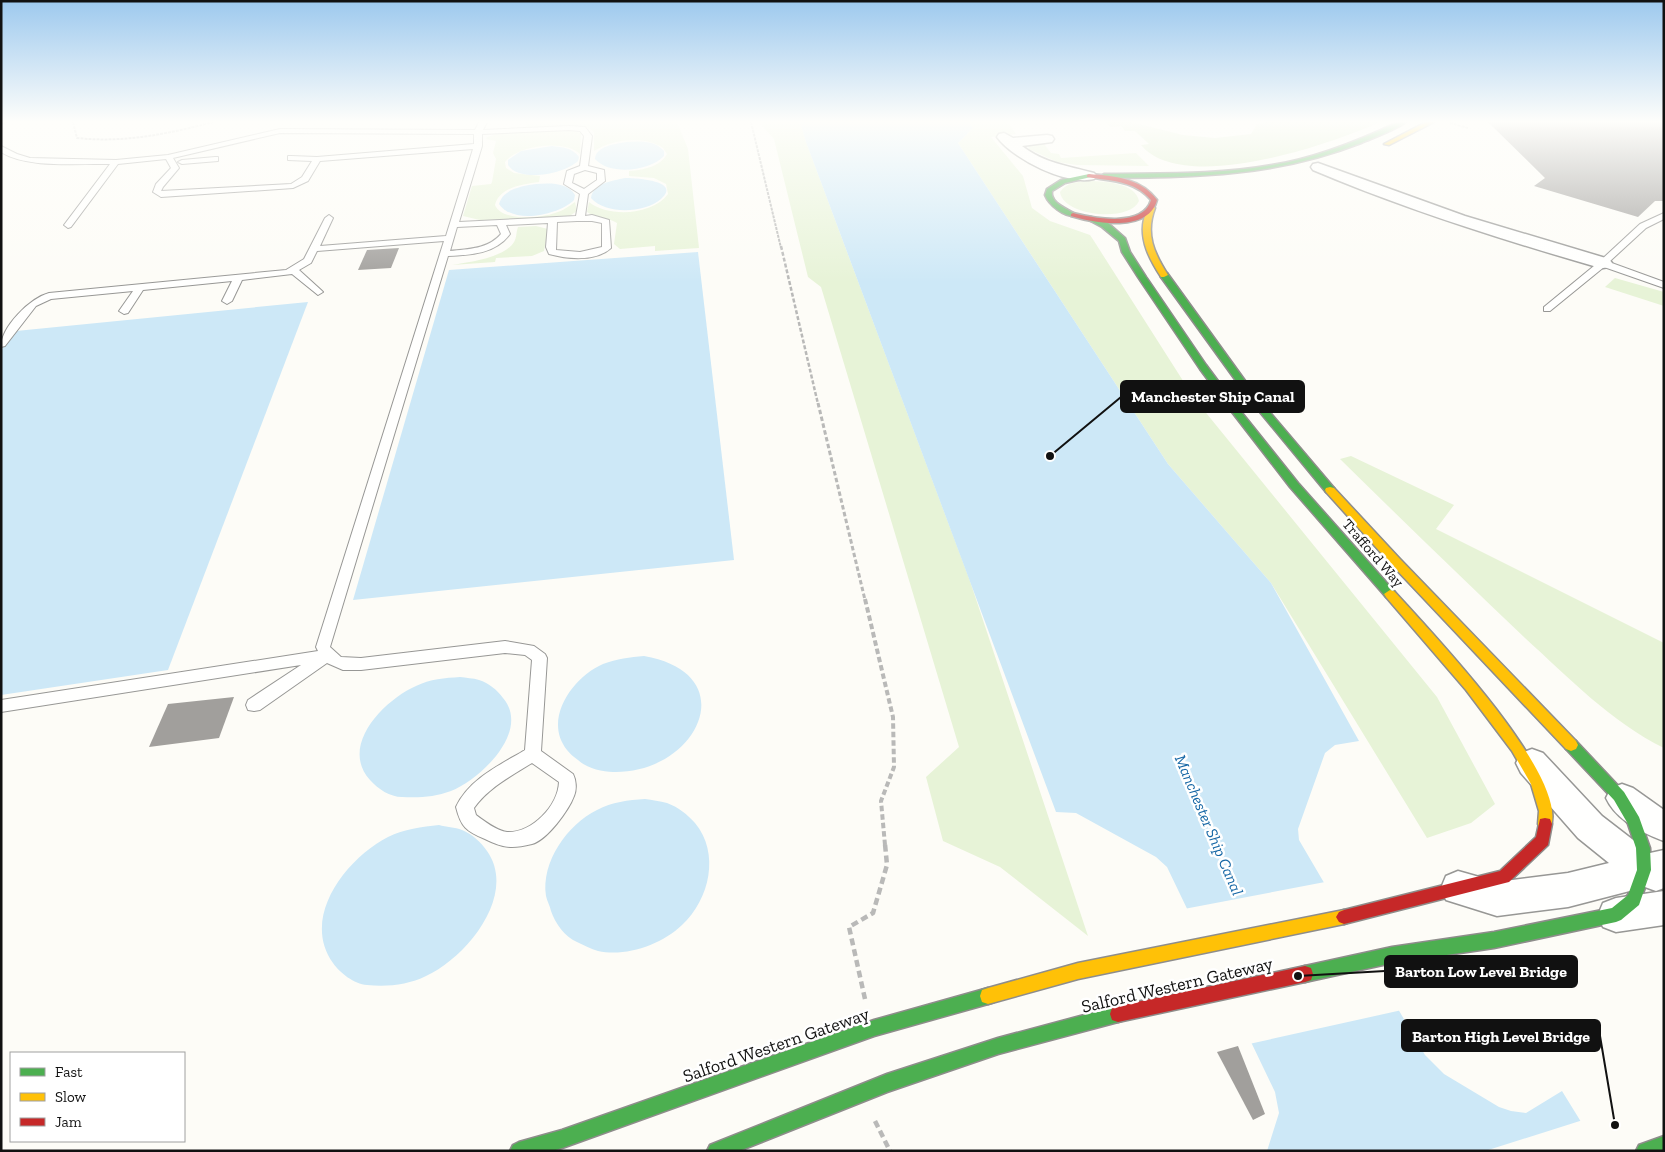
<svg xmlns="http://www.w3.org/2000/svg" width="1665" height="1152" font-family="'Zilla Slab',serif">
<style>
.green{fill:#e7f3d7}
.forest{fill:#d8eac5}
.water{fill:#cde8f7}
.pier{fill:#fdfcf7}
.building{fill:#a19f9c}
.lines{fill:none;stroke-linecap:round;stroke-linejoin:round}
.lane-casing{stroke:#979795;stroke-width:2}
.street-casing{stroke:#979795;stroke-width:3}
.fast-casing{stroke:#8e8d8b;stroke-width:3}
.slow-casing{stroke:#8e8d8b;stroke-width:3}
.jam-casing{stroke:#8e8d8b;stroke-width:3}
.path-far4{stroke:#b9b9b8;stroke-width:2;stroke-dasharray:3 1;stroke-linecap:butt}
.path-far3{stroke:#b9b9b8;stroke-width:2.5;stroke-dasharray:4 2;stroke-linecap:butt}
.path-far2{stroke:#b9b9b8;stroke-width:3;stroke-dasharray:4.5 2.5;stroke-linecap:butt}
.path-far1{stroke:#b9b9b8;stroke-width:4;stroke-dasharray:5.5 3;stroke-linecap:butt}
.path{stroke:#b9b9b8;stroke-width:4.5;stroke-dasharray:7 4;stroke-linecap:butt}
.lane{fill:#fffffe;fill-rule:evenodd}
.street{fill:#fffffe;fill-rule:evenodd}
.fast{fill:#4caf50;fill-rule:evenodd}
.slow{fill:#ffc107;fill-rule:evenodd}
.jam{fill:#c62828;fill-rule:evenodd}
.labels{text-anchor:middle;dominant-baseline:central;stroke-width:5;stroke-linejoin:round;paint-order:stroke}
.street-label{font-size:15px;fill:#111;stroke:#fff}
.water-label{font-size:16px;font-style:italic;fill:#1768a6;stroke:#fff}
.near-street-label{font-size:18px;fill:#111;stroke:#fff}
.leader{fill:none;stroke:#111;stroke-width:2}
.callout-dot{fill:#111;stroke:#fff;stroke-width:2}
.callout{fill:#111;stroke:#111;stroke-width:2}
.callout-label{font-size:16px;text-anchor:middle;font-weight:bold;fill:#fff}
</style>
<rect width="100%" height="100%" fill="#fdfcf7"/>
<g class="green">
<path d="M 526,122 L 677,122 L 688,149 L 699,248 L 655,251 L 655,246 L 620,249 L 614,244 L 617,223 C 607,217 595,218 587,212 L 589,202 C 609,218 653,215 668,194 L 666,184 L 654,178 L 629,176 L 629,171 C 643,170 660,167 667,154 L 663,148 C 645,135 612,139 594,151 L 594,132 L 586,126 L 579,126 L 527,128 Z"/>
<polygon points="759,122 800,122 806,142 970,581 1088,936 1000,867 943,841 926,777 959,747 821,287 808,277 774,139"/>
<polygon points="969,122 1008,122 1016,134 991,137 1023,176 1032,208 1050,221 1090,235 1094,241 1194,398 1437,697 1495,804 1471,823 1427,838 1271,583 1168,464 958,143 973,128"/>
<path d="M 568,130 L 581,133 L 580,154 C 565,139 517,145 505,162 L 506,168 L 514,173 L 540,176 L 539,182 C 524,184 499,187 495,205 C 502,222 541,218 555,213 C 563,211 569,206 575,202 L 577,211 L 568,217 L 488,222 L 463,216 L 472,186 L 491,184 L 492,182 L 496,159 L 493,153 L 496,141 L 486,139 L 487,137 L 497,134 Z"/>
<polygon points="1036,144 1044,144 1051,153 1059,154 1061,158 1136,153 1149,166 1077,165 1057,162 1029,149 1028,146"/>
<path d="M 1086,181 C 1102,181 1135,182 1139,201 C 1129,223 1063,216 1060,192 C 1066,183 1076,182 1086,181 Z"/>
<path d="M 536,226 L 548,229 L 544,251 L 532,256 L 496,258 L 495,262 L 452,265 C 469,262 504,258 514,242 C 517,237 516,232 518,227 Z"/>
<polygon points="1615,278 1664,292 1664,306 1605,287"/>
<path d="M 1351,456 L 1454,505 L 1436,529 L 1664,643 L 1664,748 C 1611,722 1568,677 1525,638 C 1463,579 1401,519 1340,459 Z"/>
</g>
<path class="forest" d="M 1106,122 L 1131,122 L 1183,135 L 1215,138 L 1251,134 L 1257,124 L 1267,122 L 1380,122 C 1329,145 1183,195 1141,145 L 1149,144 L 1135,131 L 1125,131 L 1121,126 L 1111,127 Z"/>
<g class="water">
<polygon points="800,122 969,122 973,128 958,143 1168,464 1271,583 1359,741 1335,745 1325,753 1298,829 1299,840 1425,1055 1444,1074 1499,1107 1511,1111 1526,1113 1562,1091 1599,1151 1267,1151 1279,1113 1275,1092 1167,867 1156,857 1076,813 1056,812 806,142"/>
<path d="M 626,142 C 639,141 655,140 664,151 L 664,156 C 650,171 610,176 595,159 C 596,146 615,144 626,142 Z"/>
<path d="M 552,146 C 562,147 573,148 579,157 L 578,161 C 564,174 520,183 508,165 L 508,160 L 521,151 Z"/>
<path d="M 625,178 C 633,178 683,180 661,199 C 645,213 606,215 591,198 C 593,183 612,181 625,178 Z"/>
<path d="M 536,184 C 549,183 568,182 575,195 L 574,200 C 559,215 513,225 499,204 C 503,189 522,186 536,184 Z"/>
<polygon points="698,252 734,560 353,600 449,270"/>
<polygon points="308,302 168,670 1,695 1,350 16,331"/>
<path d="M 644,656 C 746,674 697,774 613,772 C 602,772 586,768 578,760 C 574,757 570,754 567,750 C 542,719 574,676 603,664 C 617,659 630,657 644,656 Z"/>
<path d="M 460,677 C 466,678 473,678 479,680 C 489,683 497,690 503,698 C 531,731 481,779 451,791 C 435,797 419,798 402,797 C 390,797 378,789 370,780 C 339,746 384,700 416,686 C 430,679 445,678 460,677 Z"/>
<path d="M 645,799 C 652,800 660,801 667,803 C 678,807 687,814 695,823 C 720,853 710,899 682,925 C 661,945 626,957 598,951 C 591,949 584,945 577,942 C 565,937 555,923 551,911 C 550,906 547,901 546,896 C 541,862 567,825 597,810 C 612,802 628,800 645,799 Z"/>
<path d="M 439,825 C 446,827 455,827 462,830 C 472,834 481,842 487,851 C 518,895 466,958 426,976 C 408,985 387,987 367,985 C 354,984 340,973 333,963 C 300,917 347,858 388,837 C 404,829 422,827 439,825 Z"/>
</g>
<g class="pier">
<polygon points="1325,882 1402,1010 1249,1044 1184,909"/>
<polygon points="1583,1120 1602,1151 1485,1151"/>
</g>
<g class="building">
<polygon points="1488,122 1664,122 1664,201 1655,201 1638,217 1534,186 1545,178"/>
<polygon points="399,248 391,268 358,270 367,250"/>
<polygon points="234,697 219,738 149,747 168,704"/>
<polygon points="1238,1046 1265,1114 1253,1120 1217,1052"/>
</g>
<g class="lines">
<g class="lane-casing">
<g id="lane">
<path d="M 479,122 L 487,122 L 483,130 L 569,126 L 585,127 L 592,136 L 588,166 L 604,170 L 605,181 L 588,194 L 585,216 L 592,215 L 609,220 L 611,248 C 596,262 567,259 549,254 L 546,247 L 548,223 L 506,225 L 510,234 C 495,254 471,255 448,256 L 330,647 L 341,657 L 361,658 L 505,641 L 534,646 L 545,654 L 547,658 L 541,751 L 573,774 C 576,780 577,789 574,796 C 569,810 547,840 532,844 C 512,849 503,848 485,839 C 466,831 461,827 456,807 C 469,779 500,765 525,750 L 532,660 L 525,655 L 505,653 L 361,670 L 343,670 L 327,663 L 260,710 L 254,711 L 248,710 L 246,705 L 248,700 L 301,665 L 1,712 L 1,700 L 318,651 L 316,647 L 444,241 L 317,251 L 311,263 L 299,270 L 321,290 L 323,292 L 318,295 L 292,274 L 242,280 L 232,301 L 227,304 L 222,301 L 232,281 L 143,290 L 128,313 L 124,314 L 119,311 L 133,291 L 51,299 L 36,306 L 5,346 L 1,347 C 1,327 30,298 49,293 L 286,270 L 304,259 L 325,218 L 329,215 L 333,218 L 320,246 L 446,236 L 473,149 L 320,161 L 308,181 L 293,188 L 161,197 L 153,192 L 156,184 L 171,168 L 166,159 L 118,164 L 71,227 L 68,228 L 64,225 L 110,164 C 79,163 27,169 1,152 L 1,146 L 17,154 L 30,158 L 116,160 L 168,155 L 280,129 L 475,130 ZM 569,130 L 580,131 L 584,136 L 580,166 L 567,171 L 564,184 L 580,194 L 576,216 L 459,222 L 482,146 L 482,134 ZM 280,133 L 474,134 L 474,144 L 317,157 L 291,156 L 288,156 L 288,160 L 312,161 L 302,177 L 291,184 L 161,191 L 163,187 L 179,168 L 173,158 ZM 585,170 L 597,173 L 597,180 L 584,189 L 572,183 L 574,174 ZM 577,221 L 592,221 L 602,223 L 602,247 L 580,252 L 556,250 L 557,222 ZM 497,225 L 501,234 C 488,249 469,249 450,251 L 457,227 ZM 532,763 L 559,782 C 558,806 532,833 507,832 C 497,831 484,821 476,815 L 474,808 C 488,788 511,776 532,763 Z"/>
<polygon points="215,157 218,157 218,161 182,164 178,162 182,160"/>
<polygon points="1664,213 1664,219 1646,228 1609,262 1664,282 1664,288 1604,267 1550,311 1544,311 1544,307 1600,261 1640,224"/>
</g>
</g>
<g class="street-casing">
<g id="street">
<path d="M 1004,133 L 1013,138 L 1047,135 L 1052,136 L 1054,139 L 1052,142 L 1022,146 C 1044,163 1068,166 1094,173 L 1097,176 L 1094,179 C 1067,186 1013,159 997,137 L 999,134 Z"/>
<path d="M 1318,163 L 1465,216 L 1609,259 L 1612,263 L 1609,267 L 1603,268 L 1597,267 C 1500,239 1405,209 1313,170 L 1311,167 L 1313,164 Z"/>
<polygon points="1532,749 1543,753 1602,816 1650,853 1664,850 1664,888 1656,891 1645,887 1568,907 1497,916 1446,900 1441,888 1446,876 1458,871 1497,882 1568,873 1609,863 1578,838 1521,773 1516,763 1521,753"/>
<path d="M 1622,784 L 1633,788 L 1664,810 L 1664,841 C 1642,833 1616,820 1606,798 L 1611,788 Z"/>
<polygon points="1664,891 1664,925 1616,932 1603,927 1598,915 1603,903 1616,898"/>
</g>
</g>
<g class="fast-casing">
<g id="fast">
<path d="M 1398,122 L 1406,122 C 1393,131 1375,137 1361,143 C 1274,177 1195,177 1104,178 L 1101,176 L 1104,174 C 1160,173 1216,175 1272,165 C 1316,158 1358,141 1398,122 Z"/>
<path d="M 1089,174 L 1091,175 L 1091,177 L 1065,183 L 1052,191 C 1050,203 1066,208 1075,214 L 1075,216 C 1064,217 1049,205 1045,195 L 1047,189 L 1061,180 Z"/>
<polygon points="1087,217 1091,217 1108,223 1125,238 1130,252 1146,277 1206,365 1238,408 1298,483 1394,591 1396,594 1394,597 1386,597 1290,487 1232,412 1200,369 1138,277 1122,252 1119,241 1102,227 1087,219"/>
<polygon points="1161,273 1167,273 1256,396 1334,488 1335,490 1334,492 1326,492 1250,400 1161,277"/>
<polygon points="1571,739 1576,741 1624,792 1639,817 1650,848 1651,870 1639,905 1621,920 1616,922 1494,948 1392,963 1305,982 1299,980 1297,974 1299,968 1305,966 1392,947 1494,932 1612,908 1628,895 1637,870 1636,848 1628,824 1614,800 1566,749 1564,745 1566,741"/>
<polygon points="988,988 994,990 996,996 994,1002 988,1004 874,1036 562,1148 552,1151 510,1151 513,1145 519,1142 562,1130 874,1020"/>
<polygon points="1118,1006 1124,1008 1126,1014 1124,1020 1118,1022 998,1054 887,1092 739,1151 707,1151 710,1145 887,1074 998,1038"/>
<polygon points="1664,1136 1664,1151 1636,1151 1639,1145"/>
</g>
</g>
<g class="slow-casing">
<g id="slow">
<polygon points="1,122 5,122 1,124"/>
<polygon points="1426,122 1434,122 1389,145 1384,144"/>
<path d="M 1152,206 L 1155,208 C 1145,234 1154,253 1168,275 L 1164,277 L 1161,277 C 1150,260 1139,240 1144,219 C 1146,214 1147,209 1152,206 Z"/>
<polygon points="1330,487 1334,488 1400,559 1576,741 1578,745 1576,749 1571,751 1566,749 1392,565 1326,492 1325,490 1326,488"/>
<path d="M 1390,590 L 1394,591 C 1428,629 1573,779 1550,829 L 1545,830 L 1540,829 L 1538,824 L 1539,811 L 1531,784 L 1512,751 L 1466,690 L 1386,597 L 1384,594 Z"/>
<polygon points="1344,910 1349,912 1352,917 1349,922 1344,924 1078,979 988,1004 982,1002 980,996 982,990 988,988 1078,963"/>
</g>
</g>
<g class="jam-casing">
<g id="jam">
<path d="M 1089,174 C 1114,176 1141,178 1157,200 C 1149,233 1094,223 1071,216 L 1071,214 L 1073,213 C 1093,218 1143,228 1151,200 C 1134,180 1110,181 1087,177 L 1087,175 Z"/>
<polygon points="1545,818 1550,819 1552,824 1548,845 1509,882 1344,924 1339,922 1336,917 1339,912 1344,910 1500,871 1536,837 1540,819"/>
<polygon points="1305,966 1311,968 1313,974 1311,980 1305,982 1118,1022 1112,1020 1110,1014 1112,1008 1118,1006"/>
</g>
</g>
<g class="path-far4">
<path d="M 73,122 L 77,138 C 124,143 168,134 213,122"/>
<polyline points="751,122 781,248"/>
<polyline points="1450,123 1468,128"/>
</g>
<polyline class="path-far3" points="781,246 818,404"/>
<polyline class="path-far2" points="818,403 865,600"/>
<polyline class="path-far1" points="865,599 893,717 894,767 881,801 885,845"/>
<g class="path">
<polyline points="865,999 849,927 873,913 887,865 885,844"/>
<polyline points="875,1121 890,1151"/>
</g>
<use href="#lane" class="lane"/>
<use href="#street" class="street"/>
<use href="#fast" class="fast"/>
<use href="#slow" class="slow"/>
<use href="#jam" class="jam"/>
</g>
<linearGradient id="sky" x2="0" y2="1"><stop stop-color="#9dc9ee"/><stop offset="0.43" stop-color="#fefefb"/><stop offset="1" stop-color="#fefefb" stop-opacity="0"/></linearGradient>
<rect width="1665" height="283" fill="url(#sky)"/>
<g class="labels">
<g class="street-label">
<text transform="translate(1373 553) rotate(49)">Trafford Way</text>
</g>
<g class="water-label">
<text transform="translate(1209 825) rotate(67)">Manchester Ship Canal</text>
</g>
<g class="near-street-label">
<text transform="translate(1177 985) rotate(-13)">Salford Western Gateway</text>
<text transform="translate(776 1045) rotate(-19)">Salford Western Gateway</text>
</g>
</g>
<path class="leader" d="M1050 456L1121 397M1298 976L1385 971M1615 1125L1600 1036"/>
<g class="callout-dot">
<circle cx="1050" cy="456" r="5"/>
<circle cx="1298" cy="976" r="5"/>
<circle cx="1615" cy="1125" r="5"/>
</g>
<g class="callout">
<rect x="1121" y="381" width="183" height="31" rx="5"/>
<rect x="1385" y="956" width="192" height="31" rx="5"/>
<rect x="1402" y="1020" width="198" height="31" rx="5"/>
</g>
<g class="callout-label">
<text x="1213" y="402">Manchester Ship Canal</text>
<text x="1481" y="977">Barton Low Level Bridge</text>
<text x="1501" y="1042">Barton High Level Bridge</text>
</g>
<rect width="1665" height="1152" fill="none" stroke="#111111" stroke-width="5"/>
<rect x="10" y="1052" width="175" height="90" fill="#ffffff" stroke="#a0a0a0"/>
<rect x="20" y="1068" width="25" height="8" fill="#4caf50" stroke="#a0a0a0"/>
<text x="55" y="1077" font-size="15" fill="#111111">Fast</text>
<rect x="20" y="1093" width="25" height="8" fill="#ffc107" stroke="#a0a0a0"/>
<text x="55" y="1102" font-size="15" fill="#111111">Slow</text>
<rect x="20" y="1118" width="25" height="8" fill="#c62828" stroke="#a0a0a0"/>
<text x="55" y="1127" font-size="15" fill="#111111">Jam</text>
</svg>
